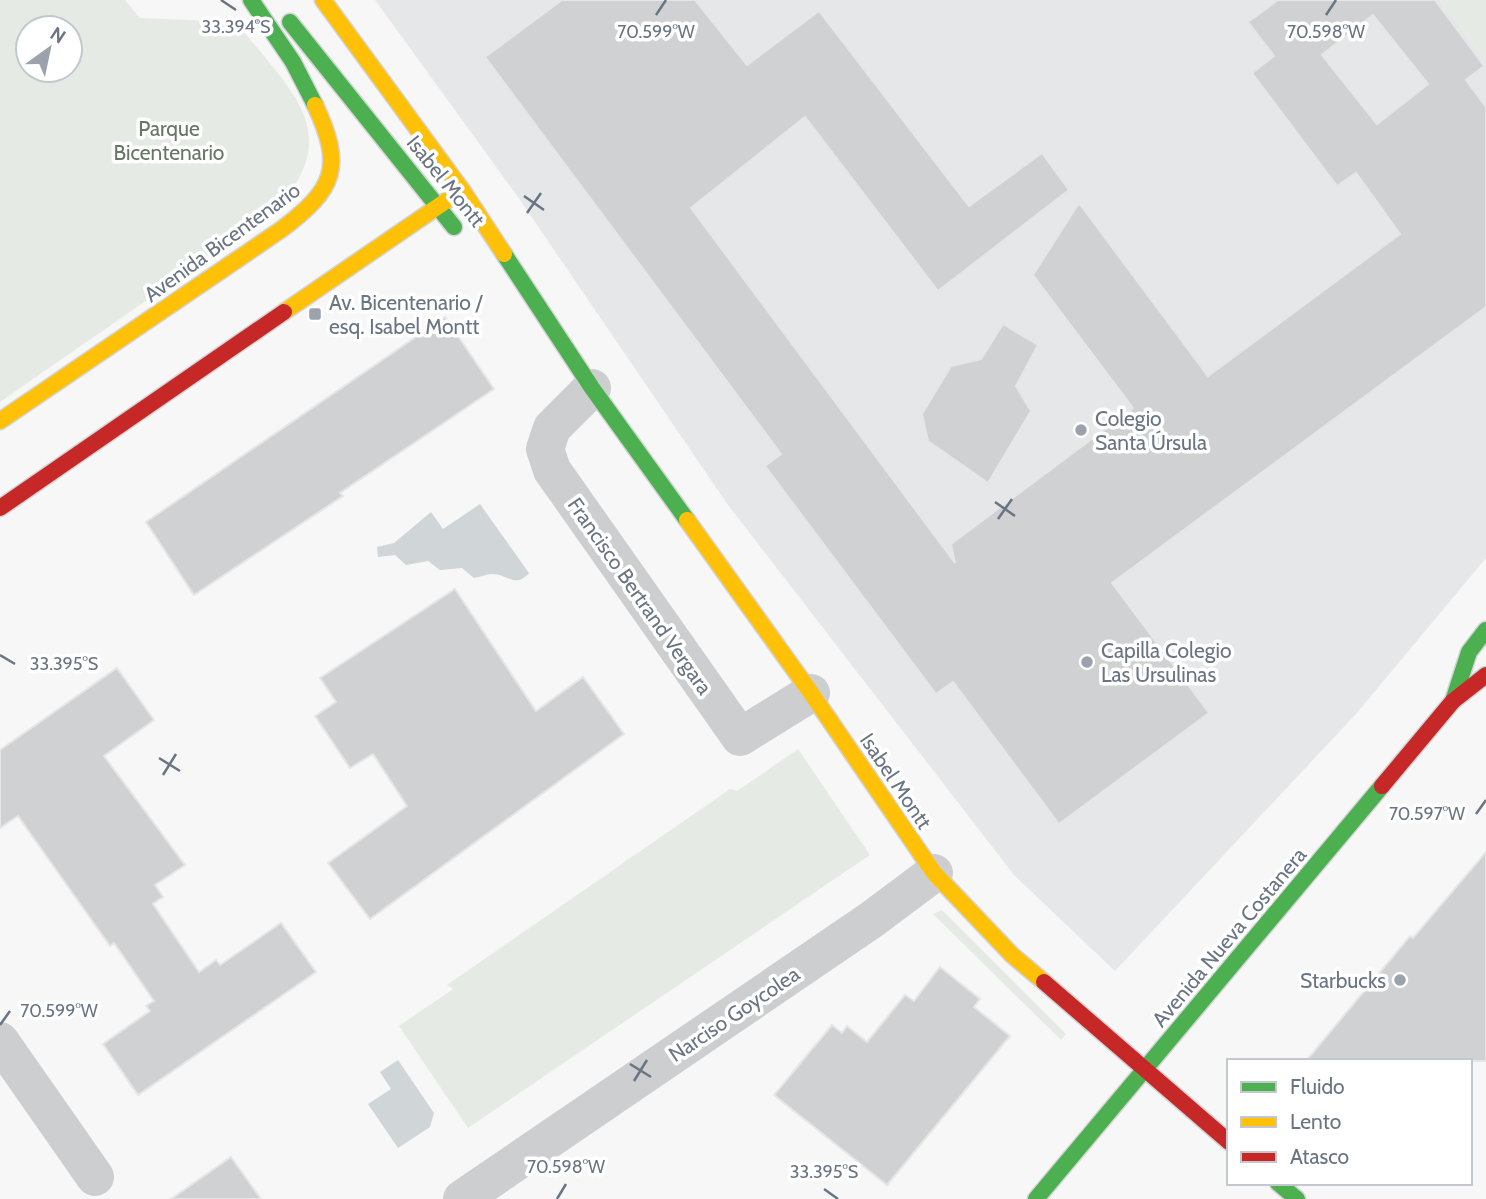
<svg xmlns="http://www.w3.org/2000/svg" width="1486" height="1199" font-family="Cabin,sans-serif">
<style>
.built{fill:#e6e7e8}
.green{fill:#e6eae5;fill-rule:evenodd}
.water{fill:#d0d5d8}
.building{fill:#d0d1d2;stroke:#e6e6e6;stroke-width:2;fill-rule:evenodd}
.lines{fill:none;stroke-linecap:round;stroke-linejoin:round}
.fast-casing{stroke:#d3d4d5;stroke-width:19}
.slow-casing{stroke:#d3d4d5;stroke-width:19}
.jam-casing{stroke:#d3d4d5;stroke-width:19}
.street{stroke:#cdced0;stroke-width:38}
.fast{stroke:#4caf50;stroke-width:16}
.slow{stroke:#ffc107;stroke-width:16}
.jam{stroke:#c62828;stroke-width:16}
.ticks{fill:none;stroke:#6a7584;stroke-width:2.5}
.poi-dot{fill:#9ba2ac;stroke:#fff;stroke-width:2.5}
.labels{text-anchor:middle;dominant-baseline:central;stroke-width:7;stroke-linejoin:round;paint-order:stroke}
.park-label{font-size:21px;fill:#667764;stroke:#fff}
.street-label{font-size:21px;fill:#6a7584;stroke:#fff}
.poi-label{font-size:21px;fill:#6a7584;stroke:#fff;text-anchor:start}
.ticks-label{font-size:18px;text-anchor:middle;fill:#6a7584;stroke:#fff;stroke-width:7;stroke-linejoin:round;paint-order:stroke}
</style>
<rect width="100%" height="100%" fill="#f7f7f7"/>
<polygon class="built" points="375,0 1440,0 1486,60 1486,558 1356,714 1115,971 1014,875 728,505 518,197"/>
<g class="green">
<path d="M 0,0 L 125,0 L 140,18 L 236,22 C 290,91 350,134 271,214 L 0,402 ZM 28,28 L 70,28 L 70,70 L 28,70 Z"/>
<polygon points="1440,0 1486,0 1486,60"/>
<polygon points="798,749 870,855 468,1128 399,1026 453,989 447,985 730,789 737,791"/>
<polygon points="942,910 1066,1034 1061,1040 933,914"/>
</g>
<g class="water">
<path d="M 480,504 L 529,573 C 515,589 508,574 492,574 C 486,574 480,577 474,578 L 462,568 L 440,570 L 428,561 L 406,565 L 395,555 L 378,557 L 377,547 L 394,543 L 431,512 L 443,529 Z"/>
<polygon points="398,1060 434,1113 430,1127 398,1148 368,1104 391,1089 380,1072"/>
</g>
<g class="building">
<path d="M 562,0 L 695,0 L 747,65 L 819,11 L 969,206 L 1042,153 L 1069,190 L 938,291 L 805,117 L 691,208 L 955,563 L 951,544 L 1133,408 L 1033,275 L 1079,203 L 1208,376 L 1400,234 L 1356,173 L 1337,186 L 1252,73 L 1274,56 L 1248,22 L 1278,0 L 1435,0 L 1484,66 L 1466,80 L 1486,107 L 1486,307 L 1112,583 L 1209,713 L 1059,824 L 953,682 L 936,694 L 765,466 L 781,454 L 485,57 ZM 1373,15 L 1428,84 L 1377,124 L 1322,55 Z"/>
<polygon points="445,317 494,389 340,493 343,496 194,595 146,522"/>
<polygon points="1003,324 1038,345 1016,386 1031,411 988,483 928,441 922,414 951,366 981,359"/>
<polygon points="455,589 536,711 583,677 624,734 370,919 328,863 407,806 373,754 350,768 315,716 336,702 320,678"/>
<polygon points="117,668 154,720 104,756 185,865 155,885 163,897 153,904 199,972 216,960 220,965 281,923 316,972 138,1095 103,1044 150,1011 146,1006 154,1001 114,943 110,946 18,816 0,828 0,750"/>
<polygon points="1486,852 1486,1061 1306,1061 1410,936 1413,938"/>
<polygon points="940,967 980,999 974,1007 1010,1036 887,1185 774,1095 832,1025 842,1033 847,1026 867,1042 905,995 914,1001"/>
<polygon points="231,1157 261,1199 171,1199"/>
</g>
<g class="lines">
<g class="fast-casing">
<g id="fast">
<polyline points="251,0 293,62 315,105"/>
<polyline points="290,22 454,227"/>
<polyline points="504,254 592,388 687,520"/>
<polyline points="1453,701 1469,652 1486,630"/>
<polyline points="1278,1183 1297,1199"/>
<polyline points="1036,1199 1382,786"/>
</g>
</g>
<g class="slow-casing">
<g id="slow">
<polyline points="323,0 462,190 504,254"/>
<polyline points="284,312 462,190"/>
<path d="M 0,421 L 282,229 C 335,189 344,167 315,105"/>
<polyline points="687,520 811,693 934,873 1012,955 1044,982"/>
</g>
</g>
<g class="jam-casing">
<g id="jam">
<polyline points="0,508 284,312"/>
<polyline points="1382,786 1453,701 1486,675"/>
<polyline points="1044,982 1229,1142"/>
</g>
</g>
<g class="street">
<polyline points="592,388 552,428 545,449 552,470 740,737 811,693"/>
<polyline points="0,1041 95,1177"/>
<polyline points="462,1199 871,920 934,873"/>
</g>
<use href="#fast" class="fast"/>
<use href="#slow" class="slow"/>
<use href="#jam" class="jam"/>
</g>
<path class="ticks" d="M 221,0 L 236,10M 656,15 L 666,0M 1326,15 L 1336,0M 524,196 L 544,210M 527,213 L 541,193M 995,502 L 1015,516M 998,519 L 1012,499M 0,655 L 15,664M 159,758 L 180,771M 163,775 L 176,754M 1476,814 L 1486,800M 0,1025 L 10,1011M 630,1064 L 651,1077M 634,1081 L 647,1060M 824,1189 L 838,1199M 557,1199 L 566,1184"/>
<g class="poi-dot">
<rect x="308" y="307" width="14" height="14" rx="3.5"/>
<circle cx="1081" cy="430" r="7"/>
<circle cx="1087" cy="662" r="7"/>
<circle cx="1400" cy="980" r="7"/>
</g>
<g class="labels">
<g class="park-label">
<text x="169" y="128">Parque<tspan x="169" dy="24">Bicentenario</tspan></text>
</g>
<g class="street-label">
<text transform="translate(446 181) rotate(51)">Isabel Montt</text>
<text transform="translate(222 242) rotate(-36)">Avenida Bicentenario</text>
<text transform="translate(640 596) rotate(55)">Francisco Bertrand Vergara</text>
<text transform="translate(896 781) rotate(56)">Isabel Montt</text>
<text transform="translate(1229 937) rotate(-50)">Avenida Nueva Costanera</text>
<text transform="translate(734 1014) rotate(-34)">Narciso Goycolea</text>
</g>
<g class="poi-label">
<text x="329" y="302">Av. Bicentenario /<tspan x="329" dy="24">esq. Isabel Montt</tspan></text>
<text x="1095" y="418">Colegio<tspan x="1095" dy="24">Santa Úrsula</tspan></text>
<text x="1101" y="650">Capilla Colegio<tspan x="1101" dy="24">Las Ursulinas</tspan></text>
<text x="1386" y="980" text-anchor="end">Starbucks</text>
</g>
</g>
<g class="ticks-label">
<text x="236" y="33">33.394°S</text>
<text x="656" y="38">70.599°W</text>
<text x="1326" y="38">70.598°W</text>
<text x="64" y="670">33.395°S</text>
<text x="1427" y="820">70.597°W</text>
<text x="59" y="1017">70.599°W</text>
<text x="566" y="1173">70.598°W</text>
<text x="824" y="1178">33.395°S</text>
</g>
<rect x="1227" y="1059" width="245" height="126" fill="#ffffff" stroke="#c3c8ce" stroke-width="2"/>
<rect x="1241" y="1082" width="35" height="10" fill="#4caf50" stroke="#c3c8ce" stroke-width="2"/>
<text x="1290" y="1094" font-size="21" fill="#6a7584">Fluido</text>
<rect x="1241" y="1117" width="35" height="10" fill="#ffc107" stroke="#c3c8ce" stroke-width="2"/>
<text x="1290" y="1129" font-size="21" fill="#6a7584">Lento</text>
<rect x="1241" y="1152" width="35" height="10" fill="#c62828" stroke="#c3c8ce" stroke-width="2"/>
<text x="1290" y="1164" font-size="21" fill="#6a7584">Atasco</text>
<g transform="translate(49 49) rotate(33)"><circle r="33" fill="#ffffff" stroke="#c3c8ce" stroke-width="2"/>
<path d="M0-5L12 26L0 18L-12 26Z" fill="#9ba2ac"/>
<text y="-10" font-size="19" font-weight="bold" text-anchor="middle" fill="#6a7584">N</text>
</g>
</svg>
